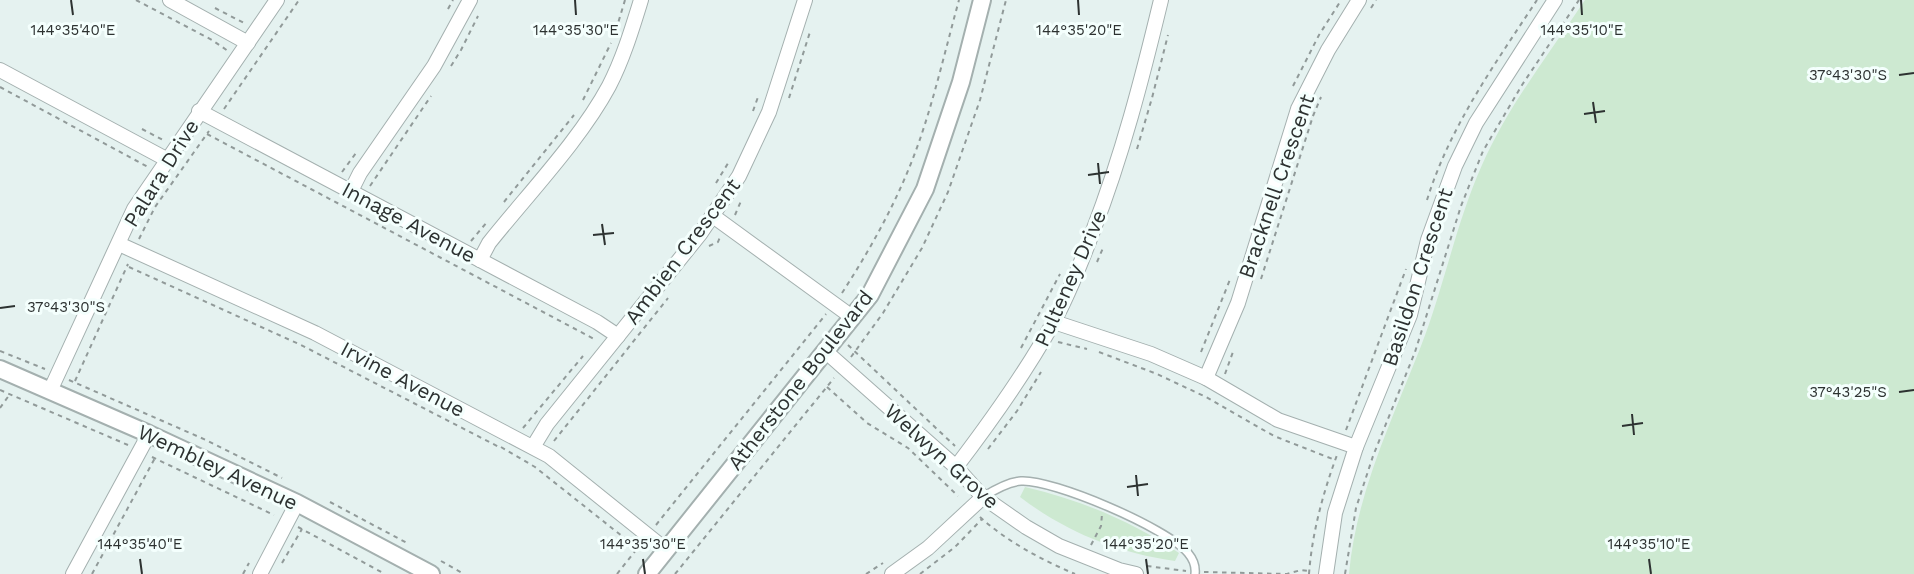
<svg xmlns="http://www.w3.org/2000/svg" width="1914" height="574" font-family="'Work Sans',sans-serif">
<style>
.green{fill:#cde9d1}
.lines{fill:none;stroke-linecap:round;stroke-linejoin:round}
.service-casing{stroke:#a4b0af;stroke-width:10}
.minor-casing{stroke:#a4b0af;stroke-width:16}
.tertiary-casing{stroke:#a4b0af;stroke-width:20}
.path{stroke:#919a99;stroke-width:2;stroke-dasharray:4.5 4.5;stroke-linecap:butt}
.service{stroke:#fff;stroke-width:7}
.minor{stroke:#fff;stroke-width:14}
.tertiary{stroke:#fff;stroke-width:16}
.ticks{fill:none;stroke:#2d3231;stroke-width:2}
.labels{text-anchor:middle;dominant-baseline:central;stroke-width:6;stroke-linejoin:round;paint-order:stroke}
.street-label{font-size:21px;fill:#2d3231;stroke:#f4fffd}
.ticks-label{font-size:15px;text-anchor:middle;fill:#2d3231;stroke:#f4fffd;stroke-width:6;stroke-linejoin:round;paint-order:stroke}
</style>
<rect width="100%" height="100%" fill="#e5f2f0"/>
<g class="green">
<path d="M 1585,0 L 1914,0 L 1914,574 L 1349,574 C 1356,494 1392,420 1421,346 C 1444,287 1456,223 1482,165 C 1508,106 1549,54 1585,0 Z"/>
<path d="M 1025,487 C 1081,500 1131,521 1179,553 L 1175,561 C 1118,553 1066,532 1020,497 Z"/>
</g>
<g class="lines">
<g class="service-casing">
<path id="service" d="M 983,497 C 994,490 1008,482 1021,481 C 1053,479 1167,528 1188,553 C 1193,559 1196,566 1195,574"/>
</g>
<g class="minor-casing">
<g id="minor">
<polyline points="170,0 248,43"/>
<polyline points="0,70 166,159"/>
<polyline points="199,111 597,322 618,336"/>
<polyline points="351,191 360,173 434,66 470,0"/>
<polyline points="713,216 852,317"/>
<polyline points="119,244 315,333 549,456 666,550"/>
<path d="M 480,260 L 489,243 C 528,194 580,140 609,86 C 623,59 632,29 641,0"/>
<polyline points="1054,322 1151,354 1206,378 1278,420 1356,447"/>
<polyline points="824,350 956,467 983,497 1026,527 1059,546 1119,570 1136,574"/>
<polyline points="1206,378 1238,303 1298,109 1328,50 1359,0"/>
<polyline points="50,391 134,209 277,0"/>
<polyline points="533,447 547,424 700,234 739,176 769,112 805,0"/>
<path d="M 956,467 C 991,421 1025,374 1053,323 C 1069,294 1081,263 1093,231 C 1122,156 1142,79 1161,0"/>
<polyline points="73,574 149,434"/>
<polyline points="260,574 297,503"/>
<polyline points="892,574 928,548 983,497"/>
<polyline points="1326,574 1335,513 1356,447 1410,315 1428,240 1455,166 1476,123 1555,0"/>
</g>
</g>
<g class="tertiary-casing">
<g id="tertiary">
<polyline points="0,369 149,434 297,503 431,574"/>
<polyline points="647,574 870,295 925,189 961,82 982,0"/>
</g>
</g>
<g class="path">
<polyline points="136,0 212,40 228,51"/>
<polyline points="215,8 244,23"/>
<polyline points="1371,8 1376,0"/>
<polyline points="448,9 453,0"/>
<polyline points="616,30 625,0"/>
<polyline points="451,66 461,50 478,16"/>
<polyline points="1293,86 1319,35 1340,2"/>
<polyline points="0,87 148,167"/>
<polyline points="789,98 810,32"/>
<polyline points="583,100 611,43"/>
<polyline points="224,109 299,0"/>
<polyline points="753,111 758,97"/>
<polyline points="142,129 163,140"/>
<polyline points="207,134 596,340"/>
<polyline points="1137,149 1152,98 1168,35"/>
<polyline points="342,172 356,153"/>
<polyline points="716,183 730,160"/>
<polyline points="370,186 431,96"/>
<path d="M 1427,200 C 1450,126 1495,64 1537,0"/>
<polyline points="504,202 574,115"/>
<polyline points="735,215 741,201"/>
<polyline points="139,239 155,207 209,131"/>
<polyline points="471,241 487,222"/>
<polyline points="709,246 718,242 720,237"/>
<polyline points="1097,262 1103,248"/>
<polyline points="129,267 301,345 501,448"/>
<polyline points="1261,279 1313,116 1321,97"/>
<path d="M 842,293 C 873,245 900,196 919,142 C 935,96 946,47 959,0"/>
<polyline points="1058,342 1087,349"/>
<polyline points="848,345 955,446"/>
<polyline points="1021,348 1060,274"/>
<polyline points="0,351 45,369"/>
<polyline points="1099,352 1157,374 1206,397 1274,436 1335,460"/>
<polyline points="1201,352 1231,277"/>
<polyline points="851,357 883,313 922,248 948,192 980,100 1006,0"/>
<polyline points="1225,374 1234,349"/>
<polyline points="69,380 206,440 282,478"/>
<polyline points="75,381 128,264"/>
<polyline points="827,387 867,423 908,448 958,496"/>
<polyline points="0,390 128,445"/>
<polyline points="0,408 10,394"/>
<polyline points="523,428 583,356"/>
<polyline points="1346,430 1406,269"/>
<polyline points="554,441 668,298"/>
<polyline points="501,447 535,467 637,548"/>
<polyline points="988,449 1017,411 1041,372"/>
<polyline points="152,457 274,515"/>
<polyline points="330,502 407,543"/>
<path d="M 980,517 C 1006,541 1042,560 1075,574"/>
<polyline points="656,525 826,314"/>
<polyline points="298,527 385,574"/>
<polyline points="1091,545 1101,526 1102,514"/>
<polyline points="441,561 464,574"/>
<polyline points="282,563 302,529"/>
<polyline points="1147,566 1186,571"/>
<polyline points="1204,572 1287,574 1301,570 1309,571"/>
<polyline points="92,574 155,458"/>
<polyline points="243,574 249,563"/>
<polyline points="617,574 640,545"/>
<polyline points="675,574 834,378"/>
<polyline points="866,574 883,563"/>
<polyline points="920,574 955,547 982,519"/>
<path d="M 1309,574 C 1312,533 1323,493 1337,455"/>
<polyline points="1345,574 1356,508 1373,456 1415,352 1461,206 1483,151 1522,85 1579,0"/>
</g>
<use href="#service" class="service"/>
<use href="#minor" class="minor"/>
<use href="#tertiary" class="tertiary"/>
</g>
<path class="ticks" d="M 71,0 L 73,15M 575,0 L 576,15M 1078,0 L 1079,15M 1581,0 L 1582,15M 1899,75 L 1914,73M 1593,102 L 1596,123M 1584,114 L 1605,111M 1098,163 L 1100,184M 1088,175 L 1109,172M 602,224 L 605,245M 593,235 L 614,233M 0,308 L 15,306M 1899,392 L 1914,390M 1632,414 L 1634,435M 1622,426 L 1643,423M 1136,475 L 1138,496M 1127,487 L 1148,484M 140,559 L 142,574M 643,559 L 645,574M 1146,559 L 1148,574M 1649,559 L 1651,574"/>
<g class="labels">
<g class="street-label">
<text transform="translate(161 173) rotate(-58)">Palara Drive</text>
<text transform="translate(1276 186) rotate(-71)">Bracknell Crescent</text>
<text transform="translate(409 222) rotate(28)">Innage Avenue</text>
<text transform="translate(682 251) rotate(-53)">Ambien Crescent</text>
<text transform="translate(1417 277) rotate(-72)">Basildon Crescent</text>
<text transform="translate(1070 278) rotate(-66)">Pulteney Drive</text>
<text transform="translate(403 379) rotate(28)">Irvine Avenue</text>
<text transform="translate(800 380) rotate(-52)">Atherstone Boulevard</text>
<text transform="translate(942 456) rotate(42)">Welwyn Grove</text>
<text transform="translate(218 467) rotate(25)">Wembley Avenue</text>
</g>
</g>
<g class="ticks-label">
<text x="73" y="35">144°35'40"E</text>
<text x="576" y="35">144°35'30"E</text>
<text x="1079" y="35">144°35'20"E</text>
<text x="1582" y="35">144°35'10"E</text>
<text x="1848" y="80">37°43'30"S</text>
<text x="66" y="312">37°43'30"S</text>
<text x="1848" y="397">37°43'25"S</text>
<text x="140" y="549">144°35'40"E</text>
<text x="643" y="549">144°35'30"E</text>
<text x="1146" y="549">144°35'20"E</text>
<text x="1649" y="549">144°35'10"E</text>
</g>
</svg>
